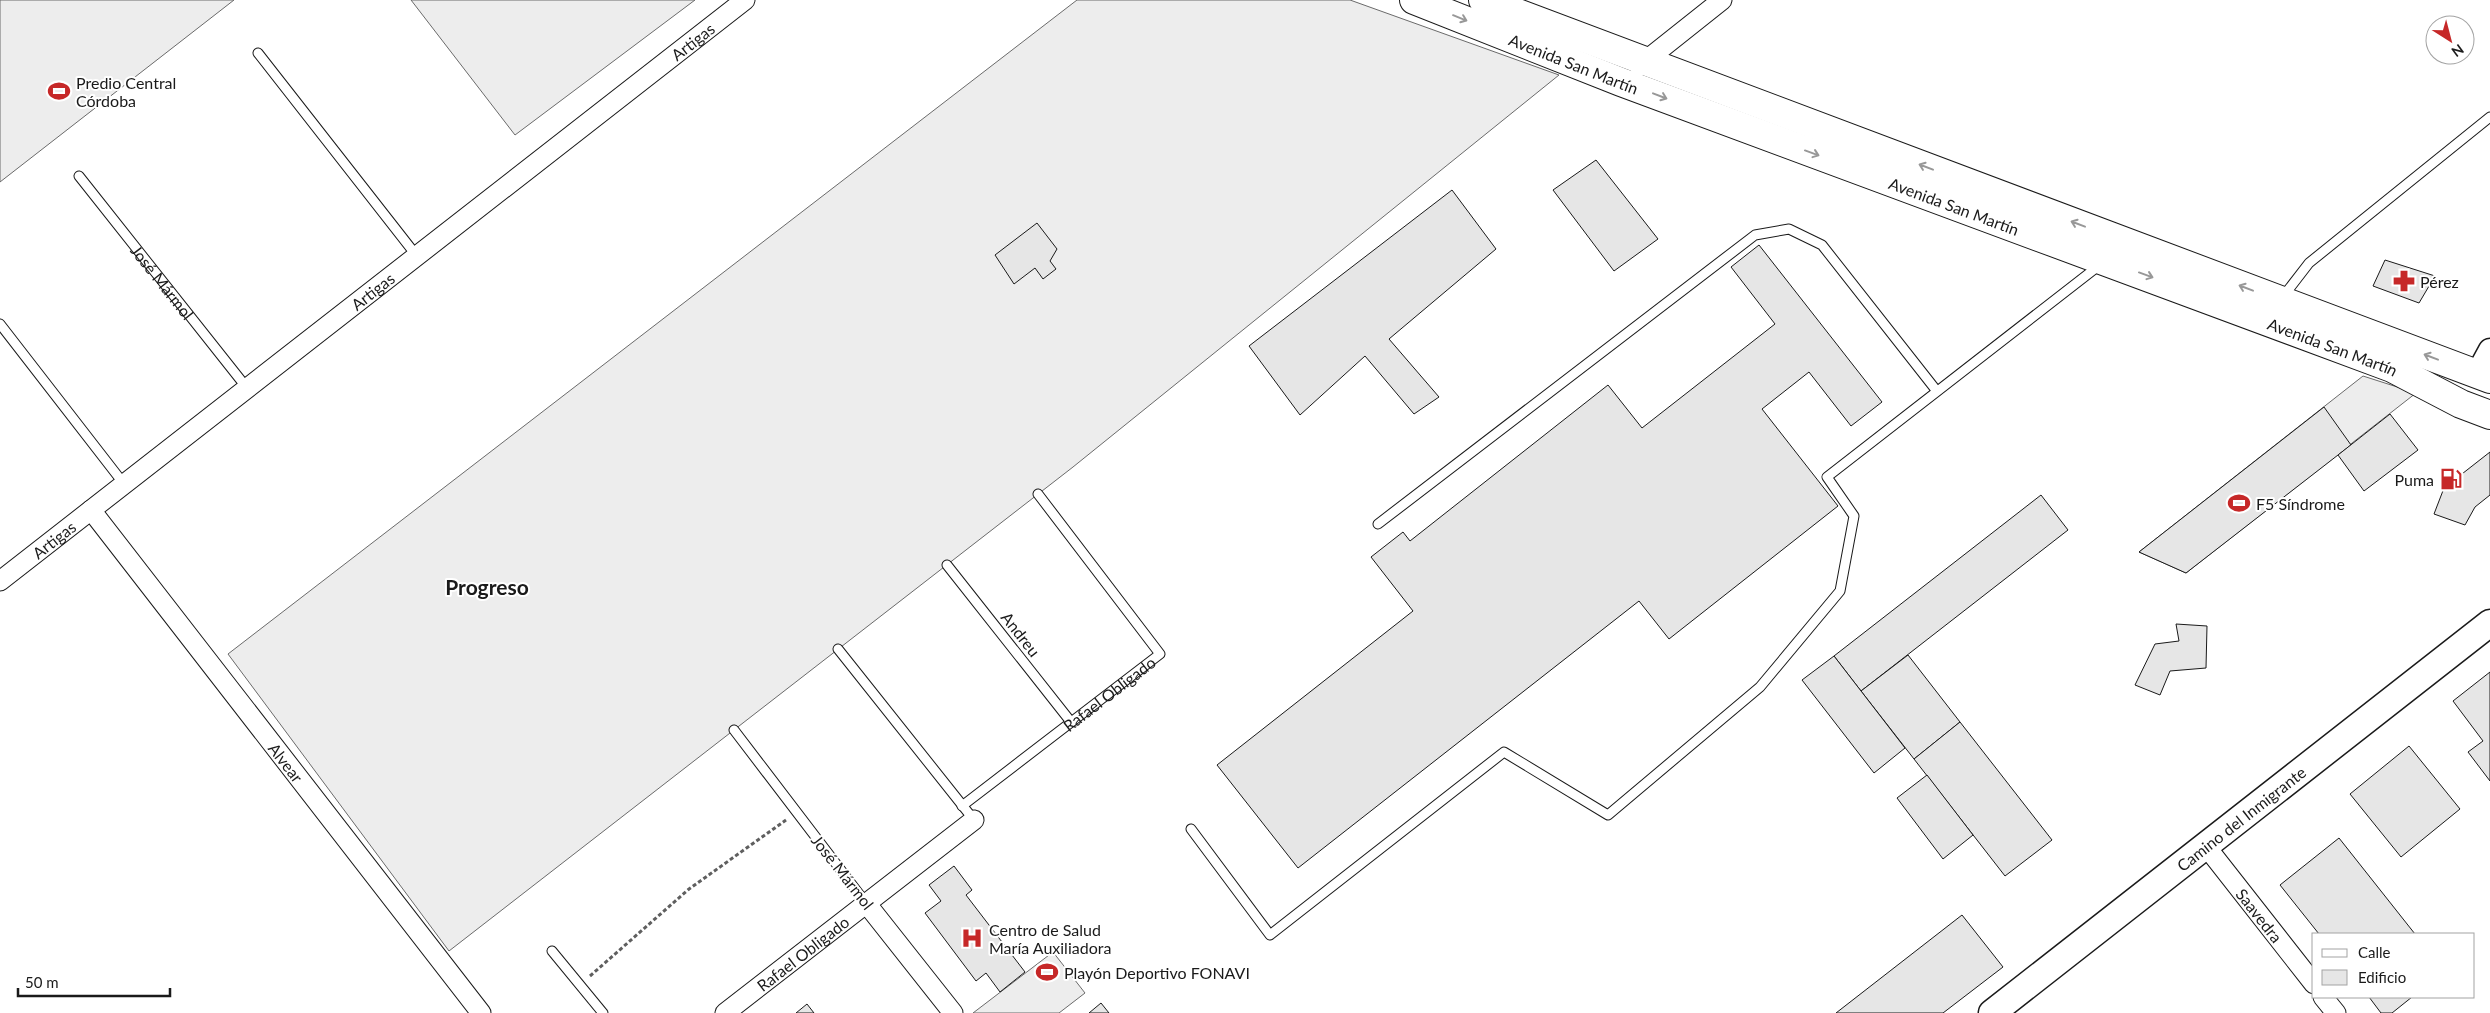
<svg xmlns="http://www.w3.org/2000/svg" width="2490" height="1013" font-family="Lato,sans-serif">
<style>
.built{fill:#ededed;stroke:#6a6a6a}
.building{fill:#e6e6e6;stroke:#1a1a1a}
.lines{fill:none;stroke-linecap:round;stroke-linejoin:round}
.service-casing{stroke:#1a1a1a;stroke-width:11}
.minor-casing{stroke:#1a1a1a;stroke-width:21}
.tertiary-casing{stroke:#1a1a1a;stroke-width:25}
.secondary-casing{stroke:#1a1a1a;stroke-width:29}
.primary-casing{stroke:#1a1a1a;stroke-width:30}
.path{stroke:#5f5f5f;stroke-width:3;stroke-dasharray:4 2.5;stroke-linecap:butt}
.service{stroke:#fff;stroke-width:9}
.minor{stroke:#fff;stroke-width:19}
.tertiary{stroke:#fff;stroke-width:22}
.secondary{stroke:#fff;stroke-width:26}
.primary{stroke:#fff;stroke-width:28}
.oneway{stroke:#989898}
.labels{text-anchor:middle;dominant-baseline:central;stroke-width:4;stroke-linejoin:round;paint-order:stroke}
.street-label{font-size:16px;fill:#1a1a1a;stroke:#fff}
.poi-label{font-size:16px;fill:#1a1a1a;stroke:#fff;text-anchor:start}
.district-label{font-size:21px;font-weight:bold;fill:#1a1a1a;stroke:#fff}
</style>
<rect width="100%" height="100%" fill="#fff"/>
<g class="built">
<polygon points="0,0 234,0 0,182"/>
<polygon points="411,0 695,0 515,135"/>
<polygon points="1077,0 1350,0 1559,75 1073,467 449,951 228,654"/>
<polygon points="2363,376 2416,393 2186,573 2139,552"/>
<polygon points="1053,952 1085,993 1059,1013 973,1013"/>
</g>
<g class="building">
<polygon points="1596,160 1658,239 1614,271 1553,190"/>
<polygon points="1452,190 1496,249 1389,339 1439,397 1414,414 1365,356 1300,415 1249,346"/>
<polygon points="1037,223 1057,249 1050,261 1056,269 1043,279 1035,268 1014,284 995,255"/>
<polygon points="1759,245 1882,402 1851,426 1809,372 1762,409 1838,506 1669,639 1639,601 1298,868 1217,765 1413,611 1371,557 1403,532 1410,541 1608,385 1642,428 1775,324 1731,267"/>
<polygon points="2385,260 2435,276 2419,303 2373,286"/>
<polygon points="2324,407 2351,445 2338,455 2186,573 2139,552"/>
<polygon points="2390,414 2418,450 2364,491 2338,455"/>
<polygon points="2490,452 2490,495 2475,507 2465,525 2434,514 2444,488"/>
<polygon points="2041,495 2068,530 1861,691 1834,656"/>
<polygon points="2176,624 2207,626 2206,668 2170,671 2160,695 2135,685 2155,644 2179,641"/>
<polygon points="1908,655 1960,722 1914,759 1861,691"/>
<polygon points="1834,656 1905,748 1874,773 1802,680"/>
<polygon points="2490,672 2490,781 2468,752 2483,741 2453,701"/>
<polygon points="1960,722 2052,840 2005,876 1914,759"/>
<polygon points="2409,746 2460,809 2401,857 2350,794"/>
<polygon points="1927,775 1973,835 1943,859 1897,798"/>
<polygon points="2339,838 2415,934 2319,934 2280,885"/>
<polygon points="954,866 972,890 966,895 1025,972 1000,992 986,973 976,981 925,913 941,901 929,885"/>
<polygon points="1962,915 2003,967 1943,1013 1836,1013"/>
<polygon points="2369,997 2412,997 2392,1013 2381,1013"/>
<polygon points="1101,1003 1109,1013 1089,1013"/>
<polygon points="807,1004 814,1013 796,1013"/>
</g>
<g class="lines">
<g class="service-casing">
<g id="service">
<polyline points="258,53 416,255"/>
<path id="s1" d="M 79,176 L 247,388"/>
<polyline points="2282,298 2309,263 2490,117"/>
<polyline points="0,324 124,484"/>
<polyline points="1378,524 1755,235 1789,229 1822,245 1936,390"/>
<polyline points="947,565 1071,722"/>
<polyline points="838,649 974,820"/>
<polyline points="734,730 866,903"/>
<path id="s2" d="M 962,806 L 1160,654 L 1038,494"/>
<polyline points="1191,829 1270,935 1504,752 1608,815 1760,687 1840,591 1854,516 1827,477 2101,264"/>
<polyline points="552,951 603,1013"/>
</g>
</g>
<g class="minor-casing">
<g id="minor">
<polyline points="1639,66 1722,0"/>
<path id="s3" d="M 91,510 L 481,1013"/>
<path id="s4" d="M 0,581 L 745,0"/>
<path id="s5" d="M 2205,845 L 2314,984"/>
<polyline points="866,903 953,1013"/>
<polyline points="2323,997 2336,1013"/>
<path id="s6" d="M 725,1013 L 974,820"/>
</g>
</g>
<g class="tertiary-casing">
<polyline id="tertiary" points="2477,374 2490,350"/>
</g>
<g class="secondary-casing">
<g id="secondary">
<path id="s7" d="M 1992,1013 L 2490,623"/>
</g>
</g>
<g class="primary-casing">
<g id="primary">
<path id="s8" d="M 1414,0 L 1621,82 L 2392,368 L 2461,404 L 2490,415"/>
<polyline points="1483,0 2490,379"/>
</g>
</g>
<polyline class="path" points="590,976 689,889 786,820"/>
<use href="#service" class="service"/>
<use href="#minor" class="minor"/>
<use href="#tertiary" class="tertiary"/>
<use href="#secondary" class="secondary"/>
<use href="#primary" class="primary"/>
</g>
<defs><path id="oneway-shaft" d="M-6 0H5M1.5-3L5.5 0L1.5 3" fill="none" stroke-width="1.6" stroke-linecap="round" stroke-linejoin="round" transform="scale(1.25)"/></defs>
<g class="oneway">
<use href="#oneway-shaft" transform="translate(1460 18) rotate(22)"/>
<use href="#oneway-shaft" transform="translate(1660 96) rotate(21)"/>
<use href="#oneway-shaft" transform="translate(1812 153) rotate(20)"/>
<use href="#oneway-shaft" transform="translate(1926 167) rotate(-159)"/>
<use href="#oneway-shaft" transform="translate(2078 224) rotate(-159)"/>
<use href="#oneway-shaft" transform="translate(2146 275) rotate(20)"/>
<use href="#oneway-shaft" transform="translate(2246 288) rotate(-159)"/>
<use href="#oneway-shaft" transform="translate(2431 357) rotate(-159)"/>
</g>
<defs>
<g id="stadium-bare" transform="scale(1.725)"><path d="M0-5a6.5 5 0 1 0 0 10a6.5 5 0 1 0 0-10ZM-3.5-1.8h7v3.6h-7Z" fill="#c62828" stroke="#fff" stroke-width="2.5" paint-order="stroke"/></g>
<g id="pharmacy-bare" transform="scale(1.725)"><path d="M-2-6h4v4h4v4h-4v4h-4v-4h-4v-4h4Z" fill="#c62828" stroke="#fff" stroke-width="2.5" paint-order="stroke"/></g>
<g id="fuel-bare" transform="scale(1.725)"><path d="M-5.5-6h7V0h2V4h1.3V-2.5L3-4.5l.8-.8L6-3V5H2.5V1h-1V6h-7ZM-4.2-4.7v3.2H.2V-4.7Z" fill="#c62828" stroke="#fff" stroke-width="2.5" paint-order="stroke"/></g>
<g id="hospital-bare" transform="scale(1.725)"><path d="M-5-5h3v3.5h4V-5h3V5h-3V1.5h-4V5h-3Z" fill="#c62828" stroke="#fff" stroke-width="2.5" paint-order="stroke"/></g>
</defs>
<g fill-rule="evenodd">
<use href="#stadium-bare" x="59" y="91"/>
<use href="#pharmacy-bare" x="2404" y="281"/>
<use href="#fuel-bare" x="2451" y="479"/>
<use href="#stadium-bare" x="2239" y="503"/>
<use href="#hospital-bare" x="972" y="938"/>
<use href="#stadium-bare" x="1047" y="972"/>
</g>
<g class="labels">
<g class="street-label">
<text stroke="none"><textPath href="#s4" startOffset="878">Artigas</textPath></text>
<text stroke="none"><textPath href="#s8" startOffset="172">Avenida San Martín</textPath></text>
<text stroke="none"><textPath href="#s8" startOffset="578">Avenida San Martín</textPath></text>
<text stroke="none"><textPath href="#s1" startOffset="135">José Mármol</textPath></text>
<text stroke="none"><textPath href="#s4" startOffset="472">Artigas</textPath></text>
<text stroke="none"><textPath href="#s8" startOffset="982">Avenida San Martín</textPath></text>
<text stroke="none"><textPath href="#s4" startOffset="68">Artigas</textPath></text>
<text transform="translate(1021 634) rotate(52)">Andreu</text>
<text stroke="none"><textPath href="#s2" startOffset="185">Rafael Obligado</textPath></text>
<text stroke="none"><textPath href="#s3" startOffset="319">Alvear</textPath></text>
<text stroke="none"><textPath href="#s7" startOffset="316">Camino del Inmigrante</textPath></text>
<text transform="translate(843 872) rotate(52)">José Mármol</text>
<text stroke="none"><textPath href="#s5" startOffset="89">Saavedra</textPath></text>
<text stroke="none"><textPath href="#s6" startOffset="98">Rafael Obligado</textPath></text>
</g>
<g class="poi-label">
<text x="76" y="82">Predio Central<tspan x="76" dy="18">Córdoba</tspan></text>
<text x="2420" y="281">Pérez</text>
<text x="2434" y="479" text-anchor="end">Puma</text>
<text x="2256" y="503">F5 Síndrome</text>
<text x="989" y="929">Centro de Salud<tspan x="989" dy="18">María Auxiliadora</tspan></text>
<text x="1064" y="972">Playón Deportivo FONAVI</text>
</g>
<g class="district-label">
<text x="487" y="586">Progreso</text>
</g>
</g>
<rect x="2312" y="933" width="162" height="65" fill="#ffffff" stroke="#a3a3a3"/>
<rect x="2322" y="949" width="25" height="8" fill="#ffffff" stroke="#a3a3a3"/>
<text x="2358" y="958" font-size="15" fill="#1a1a1a">Calle</text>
<rect x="2322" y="970" width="25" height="15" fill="#e6e6e6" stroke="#a3a3a3"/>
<text x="2358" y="983" font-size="15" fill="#1a1a1a">Edificio</text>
<g transform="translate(2450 40) rotate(144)"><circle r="24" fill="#ffffff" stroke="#a3a3a3"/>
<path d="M0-4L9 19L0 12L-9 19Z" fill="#c62828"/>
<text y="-8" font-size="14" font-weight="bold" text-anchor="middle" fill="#1a1a1a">N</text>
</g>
<path d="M18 988v8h152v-8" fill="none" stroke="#1a1a1a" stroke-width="2.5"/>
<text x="25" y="988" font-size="15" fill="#1a1a1a" stroke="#ffffff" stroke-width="4" paint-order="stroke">50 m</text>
</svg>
